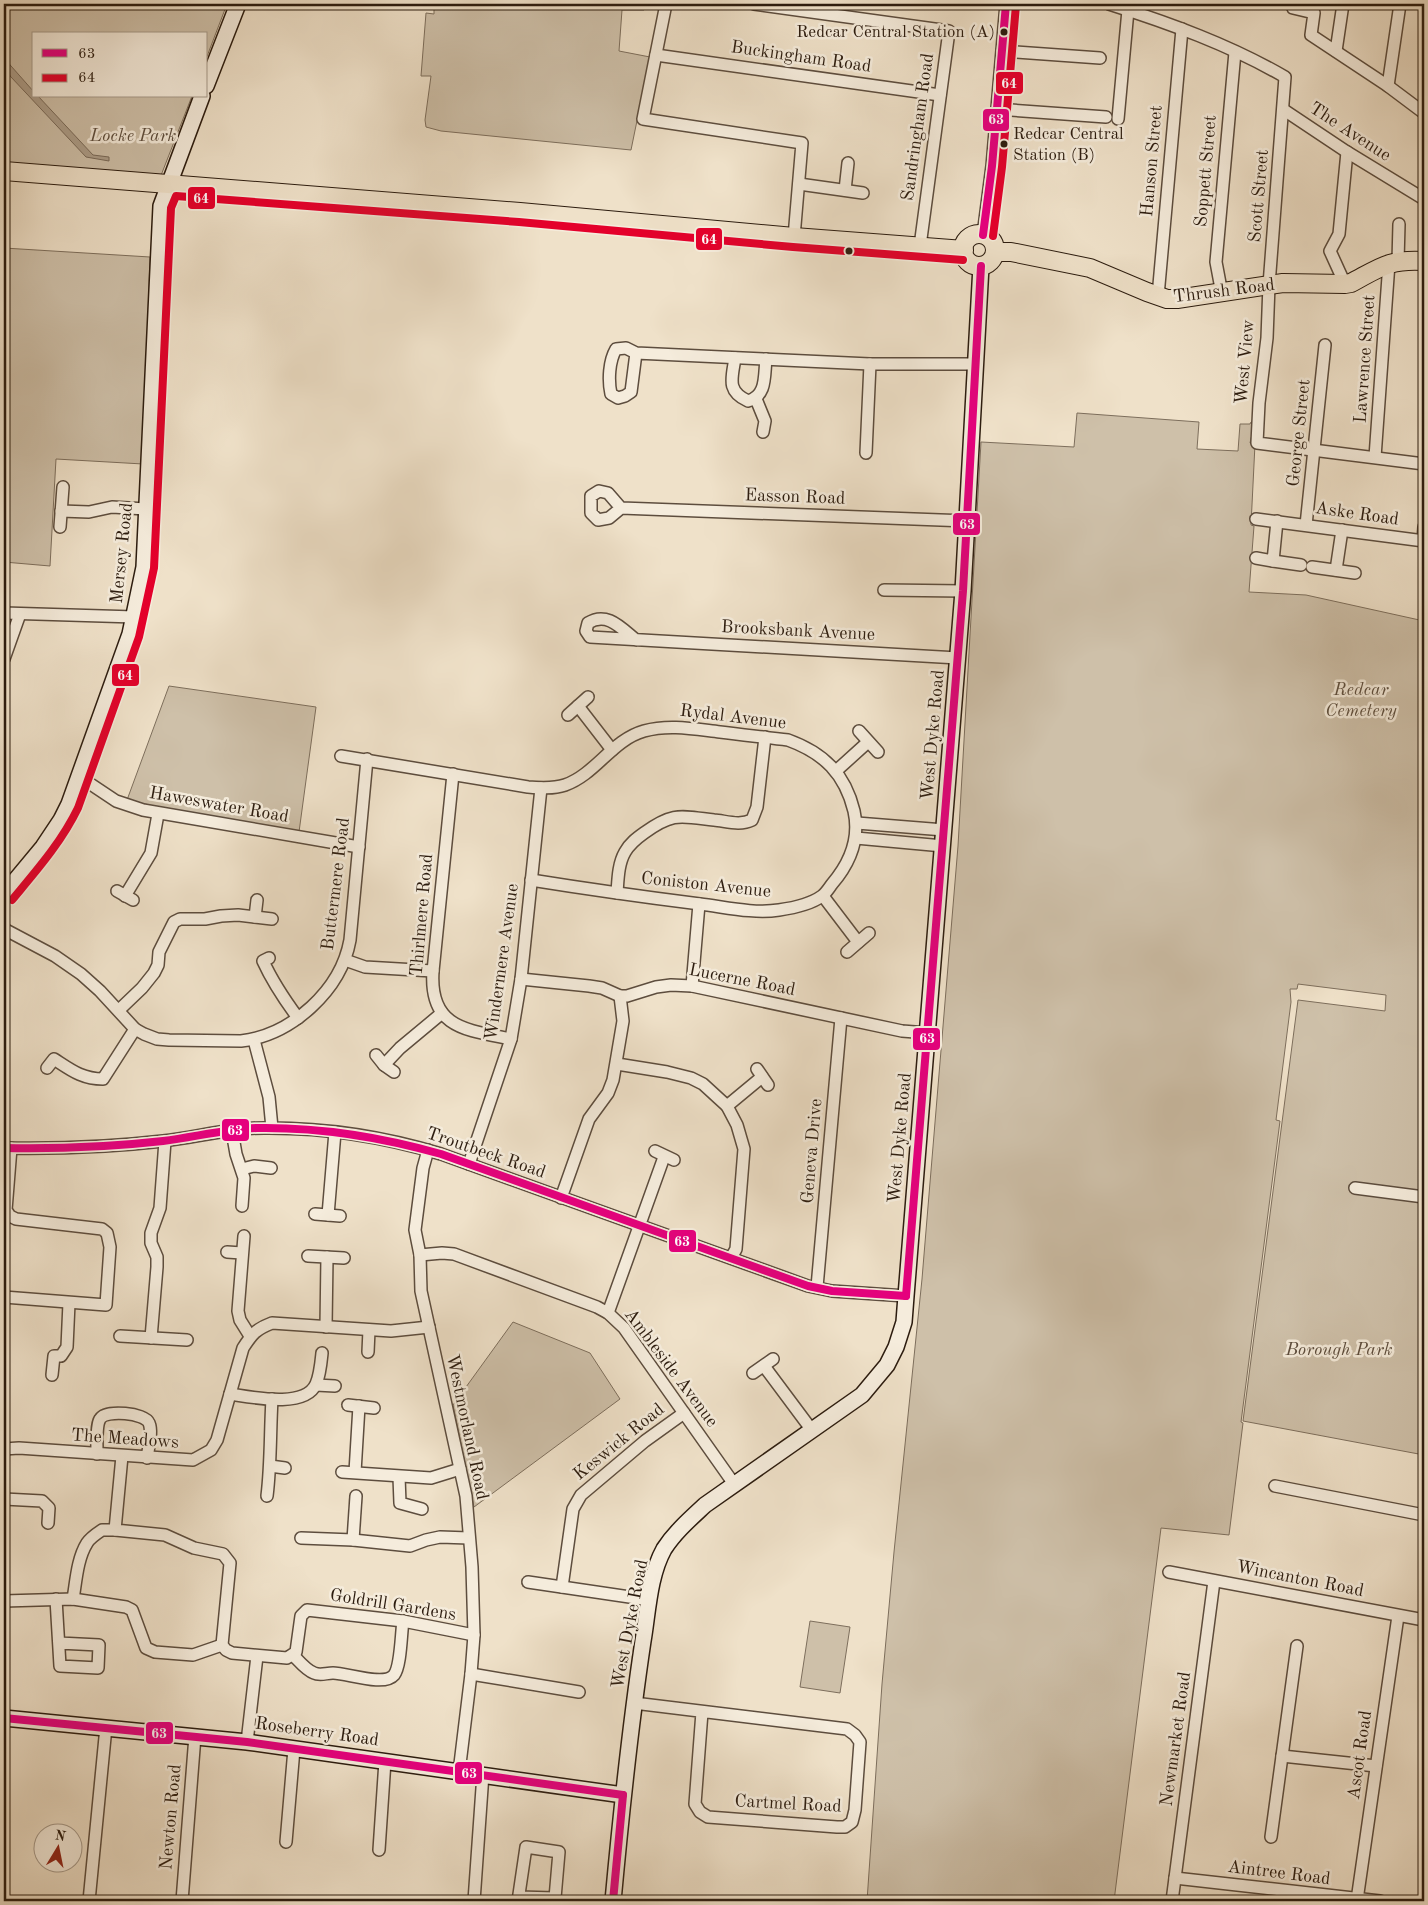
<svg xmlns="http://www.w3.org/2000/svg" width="1428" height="1905" font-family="'Old Standard TT',serif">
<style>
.green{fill:#cec0a9;stroke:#7d6e5c}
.water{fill:#ad9e8a;stroke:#796a59}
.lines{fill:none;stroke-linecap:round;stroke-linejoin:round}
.street-casing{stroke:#5d4d3e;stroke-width:14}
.secondary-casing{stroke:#2c1c0f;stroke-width:18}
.primary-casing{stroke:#2c1c0f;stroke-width:20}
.street{stroke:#f5ecdc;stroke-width:11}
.secondary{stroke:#f5ecdc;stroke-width:15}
.primary{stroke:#efe1c9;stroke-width:18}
.bus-1-casing{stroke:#f5ecdc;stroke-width:11}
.bus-2-casing{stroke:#f5ecdc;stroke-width:11}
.bus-1{stroke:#e5007d;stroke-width:8}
.bus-2{stroke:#e4002b;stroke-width:8}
.bus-dot{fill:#2c1c0f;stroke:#f5ecdc;stroke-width:2}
.labels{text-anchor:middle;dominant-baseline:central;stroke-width:5;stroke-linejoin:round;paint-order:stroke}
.bus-label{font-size:17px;fill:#2c1c0f;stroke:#f5ecdc;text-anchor:end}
.street-label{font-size:18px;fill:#2c1c0f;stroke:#f5ecdc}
.park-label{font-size:18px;font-style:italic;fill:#5d4d3d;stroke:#f5ecdc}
.line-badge{stroke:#f5ecdc;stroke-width:2}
.badge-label{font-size:14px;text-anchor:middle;font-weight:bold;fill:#fff}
</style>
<rect width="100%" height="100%" fill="#efe1c9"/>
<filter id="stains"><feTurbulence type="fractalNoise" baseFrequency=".004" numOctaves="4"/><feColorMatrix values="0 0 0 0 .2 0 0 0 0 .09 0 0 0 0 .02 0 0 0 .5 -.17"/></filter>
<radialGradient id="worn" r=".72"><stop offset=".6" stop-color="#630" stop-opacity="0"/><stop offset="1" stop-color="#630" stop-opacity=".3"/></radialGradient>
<g class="green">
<polygon points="4,4 227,4 206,59 206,34 34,34 34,96 192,96 160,178 4,165"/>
<polygon points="434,4 645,4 644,10 622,10 619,51 650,57 631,150 441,131 426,127 425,120 431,76 421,76 426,13 434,14"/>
<polygon points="4,248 150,257 143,464 56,459 50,566 4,562"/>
<path d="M 1077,413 L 1199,422 L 1197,449 L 1238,451 L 1240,424 L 1250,424 L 1251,422 L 1256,422 C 1255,430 1251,435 1250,443 L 1255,444 L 1251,525 L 1254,526 L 1249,592 L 1306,595 L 1424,621 L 1424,1455 L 1243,1421 L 1298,1000 L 1385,1011 L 1386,995 L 1298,984 L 1297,989 L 1290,989 L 1291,1002 L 1276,1120 L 1280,1121 L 1241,1422 L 1243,1423 L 1229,1535 L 1161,1528 L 1114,1901 L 867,1901 L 882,1684 L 894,1552 L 922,1279 L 958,846 L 981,442 L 1074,447 Z"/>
<polygon points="169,686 316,707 299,832 163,808 127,800"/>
<polygon points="513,1322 590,1353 620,1399 474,1507 453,1405"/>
<polygon points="810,1621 850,1627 840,1693 800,1687"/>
</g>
<polygon class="water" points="4,58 34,92 34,96 38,96 93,155 109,157 109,161 86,157 11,77 4,68"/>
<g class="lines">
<g class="street-casing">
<g id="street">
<polyline points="666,4 643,119 802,143 794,237"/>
<polyline points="754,4 949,31 920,246"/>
<path d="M 1109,4 C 1169,23 1230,45 1285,77 L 1269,285 L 1267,338 L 1259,403 L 1257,443 L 1424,464"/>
<polyline points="1293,4 1293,8 1314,13 1311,35 1388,86 1424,113"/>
<polyline points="1002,51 1100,58"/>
<polyline points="1336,51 1343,4"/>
<polyline points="656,55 940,95"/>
<polyline points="1388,86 1400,4"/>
<polyline points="997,109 1106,117"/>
<polyline points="1284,110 1347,152 1424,199"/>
<polyline points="1118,119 1128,10"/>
<polyline points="799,184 863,193"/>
<polyline points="845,190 848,163"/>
<polyline points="983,235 992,166 1006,4"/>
<polyline points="1398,261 1399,224"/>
<polyline points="1345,284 1330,251 1339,234 1347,152"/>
<polyline points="1222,294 1216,262 1235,52"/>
<polyline points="1158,296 1182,29"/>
<path d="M 636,353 L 631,392 L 625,396 L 618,398 L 611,394 C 608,380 609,361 616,349 L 626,348 L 636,353 L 870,364 L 977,364"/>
<path d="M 735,358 C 732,378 726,391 748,401 C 767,396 764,376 766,359"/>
<polyline points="756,399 765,421 763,432"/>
<polyline points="866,453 870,364"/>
<polyline points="1375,457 1389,263"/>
<polyline points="621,508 608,493 599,491 591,496 591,513 598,520 609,518 621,508 967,521"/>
<polyline points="61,511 89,512 112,507 146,509"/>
<polyline points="1256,519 1424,541"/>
<polyline points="1306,525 1325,345"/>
<polyline points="60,527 63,487"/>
<polyline points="1423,541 1424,527"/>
<polyline points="1256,558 1273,561 1277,521"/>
<polyline points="1273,561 1301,565"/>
<polyline points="1312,567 1355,573"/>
<polyline points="1336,570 1342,530"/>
<polyline points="884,590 963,591"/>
<polyline points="4,613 135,617"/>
<path d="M 636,640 C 621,628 607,611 588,623 L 586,631 L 590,637 L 958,658"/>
<polyline points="4,659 20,614"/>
<polyline points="578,706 612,750"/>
<polyline points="568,715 588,697"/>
<polyline points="859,731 878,752"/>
<path d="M 341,756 L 528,787 C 540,788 553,789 565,785 C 596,774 612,740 644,731 C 669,724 694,729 720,732 C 742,735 765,737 788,740 C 824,753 845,774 854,811 C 860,838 850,863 832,884 C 829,888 826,893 822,896 C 811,904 793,908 779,910 C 754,914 725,907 700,904 C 644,897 587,889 531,880"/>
<polyline points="836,771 868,742"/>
<path d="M 453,774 L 433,971 C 429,1028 466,1030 511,1039"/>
<polyline points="79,780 92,785 116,801 143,810 359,847"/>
<polyline points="857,823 944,830"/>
<polyline points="856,838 943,846"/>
<polyline points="117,891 133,900"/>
<path d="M 617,893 C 618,880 618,864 625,852 C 630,843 637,838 644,833 C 673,812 680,816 714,820 C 726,821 740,826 752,820 L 757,807 L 765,737"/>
<polyline points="125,896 151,853 158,814"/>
<polyline points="823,896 858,942"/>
<polyline points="255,917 257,900"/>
<path d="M 4,929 L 55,956 L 81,974 L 100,991 L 135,1029 L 144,1034 L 157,1039 L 169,1040 L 241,1041 C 292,1035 341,990 350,940 L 367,759"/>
<polyline points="847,952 869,933"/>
<path d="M 269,958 L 263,961 C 273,983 284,999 298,1018"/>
<polyline points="345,960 365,967 433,971"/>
<polyline points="521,979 589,986 602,988 620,996 627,996 656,987 671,985 692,986 902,1031 928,1033"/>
<polyline points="692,986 699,904"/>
<polyline points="119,1010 142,988 154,973 158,965 159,952 174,922 180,919 205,919 221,916 238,915 272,919"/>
<polyline points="254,1040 269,1097 272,1128"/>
<polyline points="376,1055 384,1065 394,1072"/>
<polyline points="617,1064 667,1072 691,1078 703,1084 727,1106 737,1125 744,1149 736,1249 731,1258"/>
<polyline points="384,1065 400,1048 442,1013"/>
<path d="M 47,1068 L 54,1059 C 71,1070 82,1079 103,1079 L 135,1029"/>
<polyline points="757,1069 768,1085"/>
<polyline points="727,1106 762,1077"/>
<polyline points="232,1131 236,1154 244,1178 242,1206"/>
<path d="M 4,1148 C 57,1149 111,1147 163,1141 C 198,1137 233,1127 269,1128 C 327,1128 385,1137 441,1154 L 808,1286 L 832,1291 L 906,1296"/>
<polyline points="428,1150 423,1168 415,1230 420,1255 421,1291 466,1496 472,1567 474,1635 471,1674 459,1772"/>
<polyline points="655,1151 674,1160"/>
<polyline points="469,1164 511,1039 521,979 541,788"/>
<polyline points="242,1169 254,1166 271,1168"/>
<polyline points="1355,1188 1424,1197"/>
<polyline points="561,1198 589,1119 608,1093 613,1080 623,1021 620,996"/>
<polyline points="315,1214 340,1216"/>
<polyline points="328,1215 335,1132"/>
<polyline points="244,1236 238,1311 240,1320 250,1336"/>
<polyline points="227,1252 242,1253"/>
<polyline points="420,1255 442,1253 454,1254 597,1307 608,1313 624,1328 734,1484"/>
<polyline points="308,1256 344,1258"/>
<polyline points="817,1287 841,1018"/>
<polyline points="4,1297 106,1305 110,1247 107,1233 102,1229 16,1219 10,1216 6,1210 11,1148"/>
<polyline points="608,1313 664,1157"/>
<polyline points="326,1327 327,1257"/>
<polyline points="120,1336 187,1340"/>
<polyline points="151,1338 157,1267 157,1257 151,1243 151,1233 160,1208 165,1141"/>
<polyline points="368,1352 369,1330"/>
<polyline points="764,1366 811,1429"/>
<polyline points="753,1373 773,1359"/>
<polyline points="52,1375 54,1356 61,1356 67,1347 69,1303"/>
<polyline points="316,1385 335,1386"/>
<path d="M 230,1394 C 251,1397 305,1409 316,1384 C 320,1375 321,1363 322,1353"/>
<polyline points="348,1405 374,1408"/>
<path d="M 4,1449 L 19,1448 L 193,1460 L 211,1450 L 217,1440 L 243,1348 C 252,1334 256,1329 272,1323 L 391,1331 L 429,1327"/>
<path d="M 97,1454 C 97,1445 96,1425 100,1419 C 106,1409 145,1413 149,1423 C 153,1432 148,1449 147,1458"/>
<polyline points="122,1456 115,1530 165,1535 194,1548 223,1554 230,1563 222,1645 226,1650 232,1653 287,1658 296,1652 301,1616 307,1610 403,1621 474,1635"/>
<polyline points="270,1466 285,1468"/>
<polyline points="342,1472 431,1478 460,1469"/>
<polyline points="355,1472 359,1406"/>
<polyline points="399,1477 400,1503 422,1509"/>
<polyline points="1275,1486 1424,1515"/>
<path d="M 267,1496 C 271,1464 270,1432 272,1399"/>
<polyline points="4,1499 42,1501 49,1508 48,1523"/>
<polyline points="301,1538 353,1540 410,1546 426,1540 440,1537 469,1538"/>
<polyline points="353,1540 356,1496"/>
<polyline points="1169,1572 1424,1620"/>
<polyline points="528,1582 650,1600"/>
<polyline points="562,1587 573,1509 581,1495 645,1441 684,1413"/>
<polyline points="56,1599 60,1666 98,1668 99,1645 59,1643"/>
<path d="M 73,1599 C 76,1582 77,1559 87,1543 C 90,1538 96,1534 102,1530 L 115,1530"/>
<polyline points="4,1601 73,1599 126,1607 132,1610 146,1648 155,1652 193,1655 222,1645"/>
<path d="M 293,1655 C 299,1661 306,1670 314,1673 C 320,1676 326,1673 333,1673 C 347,1673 384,1687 394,1675 C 401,1666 401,1634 403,1621"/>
<polyline points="471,1674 579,1692"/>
<polyline points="634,1703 847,1729 855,1735 860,1742 855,1810 852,1822 845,1827 837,1827 708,1817 700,1812 695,1804 702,1712"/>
<polyline points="247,1742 257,1656"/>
<polyline points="1282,1756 1376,1766"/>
<polyline points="1271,1837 1297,1646"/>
<polyline points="286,1842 294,1749"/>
<polyline points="379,1850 385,1761"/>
<polyline points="1175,1878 1380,1901"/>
<polyline points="1357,1900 1398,1616"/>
<polyline points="89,1901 106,1727"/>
<polyline points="182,1901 195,1736"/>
<polyline points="474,1901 483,1774"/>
<polyline points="518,1901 526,1847 559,1852 555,1898 519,1897"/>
<polyline points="1172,1901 1214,1581"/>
</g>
</g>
<g class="secondary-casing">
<g id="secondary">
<polyline points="206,86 238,4"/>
<polyline points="4,894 43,847 61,820 69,804 130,634 144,567 161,206 202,96"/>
<polyline points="4,1718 247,1742 623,1795"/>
<path d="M 613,1901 C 621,1814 630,1728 643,1641 C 648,1612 649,1576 664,1549 C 675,1532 690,1519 705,1505 L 862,1395 L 887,1365 L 896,1347 L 904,1322 L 906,1296 L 963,591 L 981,266"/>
</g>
</g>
<g class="primary-casing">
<g id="primary">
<polyline points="4,171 520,212 794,237 964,250"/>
<circle cx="979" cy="250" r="16"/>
<path d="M 995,252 L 1011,252 L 1090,268 L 1147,292 L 1167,299 L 1177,299 L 1283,283 L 1345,284 L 1351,283 C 1381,267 1389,259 1424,261"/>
</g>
</g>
<use href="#street" class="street"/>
<use href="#secondary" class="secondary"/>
<use href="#primary" class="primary"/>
<g class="bus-1-casing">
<g id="bus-1">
<polyline points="983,235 992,166 1006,4"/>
<path d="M 4,1148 C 57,1149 110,1147 163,1141 C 195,1137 226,1129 257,1128 C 320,1127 381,1137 441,1154 L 808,1286 L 832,1291 L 906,1296"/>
<polyline points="906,1296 963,591 981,266"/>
<polyline points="4,1718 247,1742 623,1795"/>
<polyline points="613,1901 623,1795"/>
</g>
</g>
<g class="bus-2-casing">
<g id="bus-2">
<polyline points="993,236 1002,167 1016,5"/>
<path d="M 12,900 C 36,871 61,843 78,808 L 139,637 L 154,568 L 171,208 L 176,196 L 519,222 L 793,247 L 963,260"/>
</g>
</g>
<use href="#bus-1" class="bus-1"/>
<use href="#bus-2" class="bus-2"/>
</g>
<g class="bus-dot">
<circle cx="1004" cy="32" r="4.5"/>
<circle cx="1004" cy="144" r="4.5"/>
<circle cx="849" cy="251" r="4.5"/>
</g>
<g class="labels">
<g class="bus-label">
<text x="995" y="32">Redcar Central Station (A)</text>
<text x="1013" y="134" text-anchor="start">Redcar Central<tspan x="1013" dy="21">Station (B)</tspan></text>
</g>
<g class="street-label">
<text transform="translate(801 57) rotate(8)">Buckingham Road</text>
<text transform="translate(918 127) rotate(-82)">Sandringham Road</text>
<text transform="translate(1350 132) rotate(33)">The Avenue</text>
<text transform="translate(1152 161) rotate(-85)">Hanson Street</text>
<text transform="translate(1206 171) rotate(-85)">Soppett Street</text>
<text transform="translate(1259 196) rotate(-85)">Scott Street</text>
<text transform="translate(1224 291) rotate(-7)">Thrush Road</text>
<text transform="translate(1365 359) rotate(-86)">Lawrence Street</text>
<text transform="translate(1245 362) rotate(-85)">West View</text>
<text transform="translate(1299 433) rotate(-84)">George Street</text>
<text transform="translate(795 497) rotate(2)">Easson Road</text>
<text transform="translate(1357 514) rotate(8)">Aske Road</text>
<text transform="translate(122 553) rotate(-84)">Mersey Road</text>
<text transform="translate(798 631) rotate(3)">Brooksbank Avenue</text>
<text transform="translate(733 717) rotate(7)">Rydal Avenue</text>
<text transform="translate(933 735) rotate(-85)">West Dyke Road</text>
<text transform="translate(219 805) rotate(10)">Haweswater Road</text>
<text transform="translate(336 884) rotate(-83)">Buttermere Road</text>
<text transform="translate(706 885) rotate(6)">Coniston Avenue</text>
<text transform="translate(422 915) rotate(-85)">Thirlmere Road</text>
<text transform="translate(502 962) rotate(-82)">Windermere Avenue</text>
<text transform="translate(742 980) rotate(11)">Lucerne Road</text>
<text transform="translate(900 1138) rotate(-85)">West Dyke Road</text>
<text transform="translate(812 1151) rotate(-85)">Geneva Drive</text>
<text transform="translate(486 1153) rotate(19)">Troutbeck Road</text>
<text transform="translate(671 1368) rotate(53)">Ambleside Avenue</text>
<text transform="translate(467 1427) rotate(78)">Westmorland Road</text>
<text transform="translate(125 1439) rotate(4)">The Meadows</text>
<text transform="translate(619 1442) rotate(-39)">Keswick Road</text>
<text transform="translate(1300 1579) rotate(11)">Wincanton Road</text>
<text transform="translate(393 1605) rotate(9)">Goldrill Gardens</text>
<text transform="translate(630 1624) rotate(-79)">West Dyke Road</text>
<text transform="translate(317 1732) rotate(8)">Roseberry Road</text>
<text transform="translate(1176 1739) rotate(-82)">Newmarket Road</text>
<text transform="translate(1360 1755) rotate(-82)">Ascot Road</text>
<text transform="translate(788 1804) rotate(3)">Cartmel Road</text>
<text transform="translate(171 1817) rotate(-85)">Newton Road</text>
<text transform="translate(1279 1873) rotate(7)">Aintree Road</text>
</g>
<g class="park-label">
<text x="133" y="136">Locke Park</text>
<text x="1361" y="690">Redcar<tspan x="1361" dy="21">Cemetery</tspan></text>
<text x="1339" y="1350">Borough Park</text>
</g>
</g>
<g class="line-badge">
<rect x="995" y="71" width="29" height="24" rx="5" fill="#e4002b"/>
<rect x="982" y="108" width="28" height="24" rx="5" fill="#e5007d"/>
<rect x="187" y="186" width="29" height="24" rx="5" fill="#e4002b"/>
<rect x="695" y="227" width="28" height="24" rx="5" fill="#e4002b"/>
<rect x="952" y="512" width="29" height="24" rx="5" fill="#e5007d"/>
<rect x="111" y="663" width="29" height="24" rx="5" fill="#e4002b"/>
<rect x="912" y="1027" width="29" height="24" rx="5" fill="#e5007d"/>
<rect x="221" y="1118" width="29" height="24" rx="5" fill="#e5007d"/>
<rect x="668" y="1229" width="29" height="24" rx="5" fill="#e5007d"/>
<rect x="145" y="1721" width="29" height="24" rx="5" fill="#e5007d"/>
<rect x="454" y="1761" width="29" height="24" rx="5" fill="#e5007d"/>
</g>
<g class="badge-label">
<text x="1009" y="88">64</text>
<text x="996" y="124">63</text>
<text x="201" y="203">64</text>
<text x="709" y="244">64</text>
<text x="967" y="529">63</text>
<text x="125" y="680">64</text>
<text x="927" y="1043">63</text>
<text x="235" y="1135">63</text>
<text x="682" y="1246">63</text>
<text x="159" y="1738">63</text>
<text x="469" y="1778">63</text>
</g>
<rect width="1428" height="1905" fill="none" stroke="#efe1c9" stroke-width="20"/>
<rect x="5" y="5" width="1418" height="1895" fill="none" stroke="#2c1c0f" stroke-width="2.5"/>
<rect x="10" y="10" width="1408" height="1885" fill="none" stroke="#2c1c0f"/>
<rect x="32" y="32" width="175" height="65" fill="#f5ecdc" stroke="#a5998a"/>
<rect x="42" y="49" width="25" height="8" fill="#e5007d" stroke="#a5998a"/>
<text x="78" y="58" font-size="15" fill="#2c1c0f">63</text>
<rect x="42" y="74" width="25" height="8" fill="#e4002b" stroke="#a5998a"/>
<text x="78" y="82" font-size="15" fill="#2c1c0f">64</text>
<g transform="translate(58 1848) rotate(10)"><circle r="24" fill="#f5ecdc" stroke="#a5998a"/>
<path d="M0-4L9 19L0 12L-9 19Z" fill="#8f2418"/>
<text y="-8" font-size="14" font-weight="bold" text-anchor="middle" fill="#2c1c0f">N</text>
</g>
<rect width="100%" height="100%" filter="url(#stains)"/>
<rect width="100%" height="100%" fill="url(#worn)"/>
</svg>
